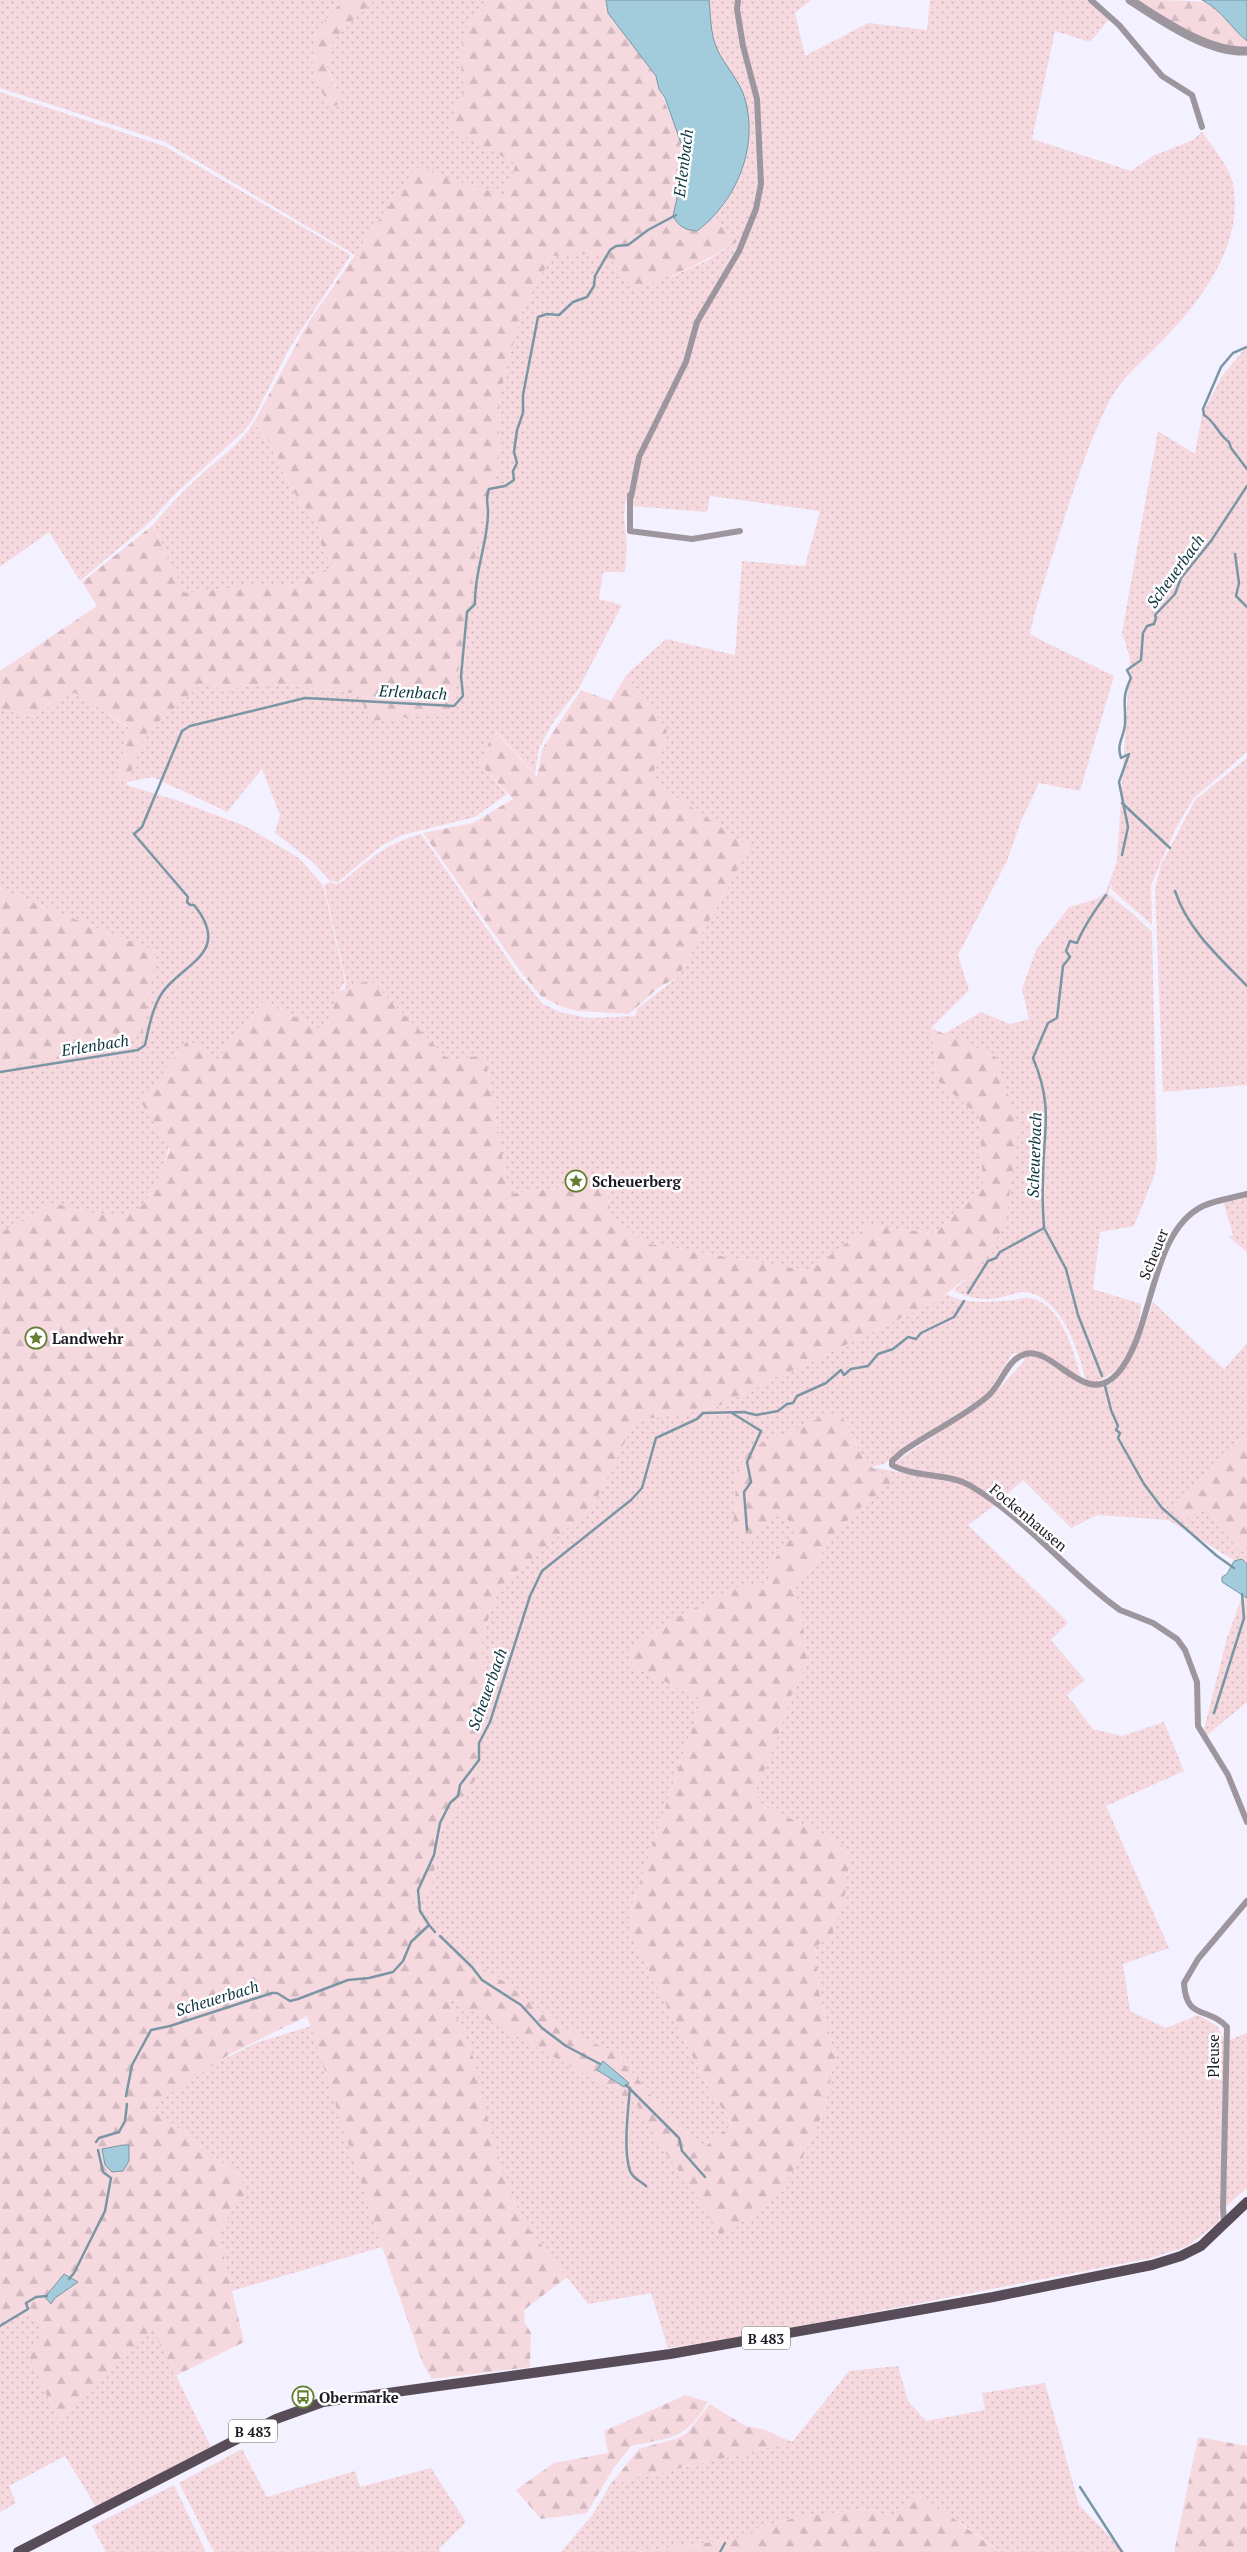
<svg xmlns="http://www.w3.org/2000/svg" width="1247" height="2552" font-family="'PT Serif',serif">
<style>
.grass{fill:url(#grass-dots)}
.forest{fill:url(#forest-firs)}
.water{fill:#a2cbdc;stroke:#7a96a4}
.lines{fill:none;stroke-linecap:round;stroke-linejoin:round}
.stream{stroke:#7a96a4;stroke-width:2.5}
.minor{stroke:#9e969e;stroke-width:6}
.tertiary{stroke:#9e969e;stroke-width:9}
.primary{stroke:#594c59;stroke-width:10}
.labels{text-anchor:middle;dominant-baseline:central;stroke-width:5;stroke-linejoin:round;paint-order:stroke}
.shield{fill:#fff;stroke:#605f65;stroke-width:1}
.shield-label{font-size:14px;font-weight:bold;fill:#1c1b23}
.poi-label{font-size:15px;font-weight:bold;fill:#1c1b23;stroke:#fff;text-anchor:start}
.street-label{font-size:15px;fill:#1c1b23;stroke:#fff}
.water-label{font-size:16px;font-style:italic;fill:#0d3340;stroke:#fff}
</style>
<defs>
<pattern id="grass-dots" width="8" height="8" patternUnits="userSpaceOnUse" patternTransform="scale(1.25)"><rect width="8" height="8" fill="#f6d8df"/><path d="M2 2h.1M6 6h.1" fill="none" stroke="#d2b9bf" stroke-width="1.8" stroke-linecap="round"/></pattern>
<pattern id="forest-firs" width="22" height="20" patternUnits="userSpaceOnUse" patternTransform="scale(1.25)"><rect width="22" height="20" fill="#f6d8df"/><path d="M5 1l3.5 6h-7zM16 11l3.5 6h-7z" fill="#d2b9bf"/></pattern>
</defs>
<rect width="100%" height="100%" fill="#f3f1ff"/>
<g class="grass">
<polygon points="0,0 343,0 316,31 312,70 336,88 327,67 333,39 374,0 486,0 466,30 464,93 448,127 517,164 504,196 367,237 355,255 165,142 0,88"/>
<path d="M 709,0 L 811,0 L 795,13 L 805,56 L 868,23 L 927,30 L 930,0 L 1090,0 L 1110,18 L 1090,42 L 1055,31 L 1032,139 L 1131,171 L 1153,156 L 1193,140 L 1202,132 C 1213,147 1226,163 1232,180 C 1247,241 1201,301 1162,341 C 1143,361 1120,379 1108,404 C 1091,438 1079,474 1067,510 C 1054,551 1040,591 1030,633 L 1031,635 L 1114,676 L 1080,791 L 1039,783 L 1021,821 L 1007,861 L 958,955 L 969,990 L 931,1028 L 938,1081 L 979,1115 L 983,1185 L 935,1233 L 869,1226 L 809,1271 L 644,1243 L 611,1214 L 605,1182 L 509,1194 L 485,1055 L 449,1061 L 370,980 L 345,989 L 346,982 L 324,885 L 330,882 L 335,884 L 342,882 C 368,860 387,843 421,834 L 520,977 L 543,1004 L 560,1012 L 588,1018 L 635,1016 L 638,1008 L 678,977 L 750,847 L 650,780 L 667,731 L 626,675 L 666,639 L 735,655 L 742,561 L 805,566 L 820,511 L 710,496 L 707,512 L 632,506 L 641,455 L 689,363 L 698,323 L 745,244 L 741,240 L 695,321 L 684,360 L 638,453 L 625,505 L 624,518 L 627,545 L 625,572 L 603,572 L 599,599 L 622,605 L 579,688 L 552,724 L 539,748 L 535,774 L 496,731 L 479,763 L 507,794 L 475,817 L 402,835 L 381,846 L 338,882 L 330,881 L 314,863 L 275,833 L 280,815 L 262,769 L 227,812 L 153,777 L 127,782 L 126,785 L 176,800 L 245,826 L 299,858 L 323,885 L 345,982 L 339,991 L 325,1032 L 264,1001 L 217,1060 L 188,1040 C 181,1081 171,1194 131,1214 C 115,1223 70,1207 53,1203 L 0,1233 L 0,1071 L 157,952 L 0,889 L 0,710 L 35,716 L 72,690 L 129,728 L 117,778 L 127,782 L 147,732 L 206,680 L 221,690 L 272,683 L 359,694 L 482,514 L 498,471 L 500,392 L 523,308 L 552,255 L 606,253 L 673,276 L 708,260 L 740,240 L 711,220 L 725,204 L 742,169 L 749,127 L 735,82 L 716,47 L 710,23 Z"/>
<polygon points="0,92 164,146 351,255 290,347 252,421 242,433 173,496 150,522 80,581 49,532 0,567"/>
<path d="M 1247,346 L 1247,752 L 1193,799 L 1175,830 L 1151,885 L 1152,925 L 1111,889 L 1114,876 L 1108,894 L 1132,913 L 1152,932 L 1157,1159 L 1155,1174 L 1134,1226 L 1100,1232 L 1093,1289 L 1141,1304 C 1139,1336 1126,1373 1093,1383 L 1085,1378 C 1079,1350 1060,1294 1024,1292 C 1019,1292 1011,1295 1006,1296 C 989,1301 969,1300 954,1290 L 975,1272 L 995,1056 L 944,1034 L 981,1012 L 1010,1024 L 1029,1019 L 1022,989 L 1036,950 L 1069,907 L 1097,899 L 1106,892 L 1117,861 L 1130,658 L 1122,633 L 1158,431 L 1195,454 L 1202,415 L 1222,376 Z"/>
<path d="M 254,422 L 271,446 L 291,488 L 319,528 L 322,551 L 335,566 L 292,585 L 240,587 L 185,594 L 153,525 C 168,507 184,490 202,474 C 220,457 241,444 254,422 Z"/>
<polygon points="1247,758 1247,1085 1163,1092 1155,889 1161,865 1195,800"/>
<polygon points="1247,1196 1247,1252 1229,1237 1233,1235 1223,1201"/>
<path d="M 946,1294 C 967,1305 990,1302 1013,1300 C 1018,1300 1024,1297 1028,1298 C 1060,1300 1074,1352 1081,1377 L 1075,1380 C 1085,1383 1096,1388 1106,1386 C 1127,1381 1147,1321 1153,1302 L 1224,1369 L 1247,1343 L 1247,1437 L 1242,1437 L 1175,1506 L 1205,1507 L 1237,1548 L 1247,1544 L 1247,1568 L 1168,1520 L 1097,1515 L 1071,1528 L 1023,1480 L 999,1501 L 968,1482 L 890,1466 L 992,1396 L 1025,1360 L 1016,1353 L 1012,1354 L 987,1394 L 897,1453 L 884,1464 L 871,1467 L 866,1464 L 841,1414 L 777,1510 L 798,1529 L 767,1569 L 770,1582 L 730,1589 L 632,1666 L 702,1699 L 632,1905 L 630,1933 L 708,2087 L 732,2125 L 704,2149 L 665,2116 L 646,2088 L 614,2053 L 558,2025 L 505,1982 L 451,1950 L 411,1903 L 432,1886 L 440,1832 L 476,1779 L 482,1674 L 482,1638 L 498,1588 L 593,1506 L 635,1421 L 714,1408 L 935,1302 Z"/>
<polygon points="877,1468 968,1485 995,1505 968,1525 1068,1622 1051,1640 1085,1680 1067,1695 1093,1729 1122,1736 1164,1722 1184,1771 1106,1806 1169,1948 1123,1964 1130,2011 1166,2028 1198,2015 1217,2026 1226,2042 1219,2222 1186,2247 1151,2258 756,2335 668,2348 651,2293 588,2304 525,2224 507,2186 447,1996 636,2103 665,2152 694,2192 801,2161 824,2111 835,2057 819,1992 815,1947 839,1842 762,1805 754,1793 778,1736 792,1694 808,1662 801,1611 791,1586 811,1571 834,1534 859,1509 894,1480 875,1469"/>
<polygon points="1247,1583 1247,1702 1206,1736 1204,1729 1227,1638"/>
<polygon points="311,2026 382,2247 232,2291 218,2231 239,2175 192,2140 152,2106 212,2065 256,2043"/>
<polygon points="1247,2033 1247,2188 1224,2208 1227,2041"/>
<polygon points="25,2309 45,2327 153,2328 211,2447 96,2507 65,2456 9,2486 16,2503 0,2512 0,2322"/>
<polygon points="898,2366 908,2401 926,2421 985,2410 982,2393 1045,2383 1079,2505 1125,2552 1000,2552 960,2522 895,2518 869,2509 799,2517 754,2529 750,2537 637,2552 561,2552 593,2514 610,2485 792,2442 849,2371"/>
<polygon points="242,2449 267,2497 355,2471 360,2487 431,2468 466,2522 439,2549 441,2552 214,2552 179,2483"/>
<polygon points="174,2485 206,2552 106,2552 92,2526"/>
</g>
<g class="forest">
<polygon points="343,0 374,0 333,40 327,67 341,103 330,108 312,70 316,31"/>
<path d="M 486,0 L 607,0 L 608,13 L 656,76 L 659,89 L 687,153 L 673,216 C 679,227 685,230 697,231 L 711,220 L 740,240 C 706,261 672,277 634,290 L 606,253 L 552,256 L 523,308 L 500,392 L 498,471 L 482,514 L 452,712 L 370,721 L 359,694 L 272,683 L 221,690 L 206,680 L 147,732 L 127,782 L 117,778 L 129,727 L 72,691 L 35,716 L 0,710 L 0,671 L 97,606 L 82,582 L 153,525 L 185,593 L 240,587 L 292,585 L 334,566 L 322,551 L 319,528 L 291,488 L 271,445 L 254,422 L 308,323 L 416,167 L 504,196 L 516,164 L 448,127 L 464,93 L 460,57 L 466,30 Z"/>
<path d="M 1133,0 C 1149,0 1196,0 1208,3 C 1223,12 1233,29 1247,41 L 1247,47 C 1200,45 1172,24 1133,0 Z"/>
<polygon points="626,675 667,731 651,780 750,847 678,977 658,988 629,1014 577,1011 560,1006 541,996 521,972 423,833 473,823 513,799 479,763 495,731 537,777 542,749 581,690 611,701"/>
<polygon points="0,889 157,952 142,1033 0,1071"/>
<path d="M 370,980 L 449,1060 L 485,1055 L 509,1194 L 605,1182 L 611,1214 L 644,1243 L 809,1271 L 869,1226 L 935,1233 L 983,1185 L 979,1116 L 938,1081 L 931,1028 L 995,1056 L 1019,1128 L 1005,1226 L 975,1272 L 935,1302 L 714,1408 L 635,1421 L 593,1506 L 498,1588 L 482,1638 L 486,1714 L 476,1779 L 440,1832 L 432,1886 L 411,1903 L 451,1950 L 505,1982 L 558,2025 L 614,2053 L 646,2088 L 665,2116 L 704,2148 L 732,2124 L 708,2087 L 630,1933 L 632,1905 L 702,1699 L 632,1666 L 630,1652 L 656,1629 L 730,1589 L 770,1582 L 767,1569 L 798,1529 L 777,1510 L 749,1545 L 733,1527 L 737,1471 L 751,1448 L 829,1414 L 841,1414 L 866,1464 L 895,1480 L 859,1509 L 834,1534 L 811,1571 L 791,1586 L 801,1611 L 808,1662 L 792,1694 L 778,1736 L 755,1793 L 762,1805 L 839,1842 L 850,1854 L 844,1901 L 831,1936 L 815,1947 L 819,1992 L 835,2057 L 824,2111 L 801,2161 L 763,2209 L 720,2235 L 694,2192 L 665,2152 L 636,2103 L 447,1997 L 471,2049 L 488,2121 L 507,2186 L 525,2224 L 567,2277 L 524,2310 L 525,2323 L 531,2333 L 530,2367 L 432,2379 L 423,2364 L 382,2247 L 307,2016 L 230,2054 L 152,2106 L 192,2140 L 239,2175 L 247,2191 L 218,2231 L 244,2342 L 175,2376 L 153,2329 L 59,2422 L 29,2356 L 45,2327 L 25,2309 L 0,2322 L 0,1233 L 53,1203 C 84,1210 130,1231 150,1195 C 158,1181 163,1164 170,1149 L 141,1102 L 188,1040 L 217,1060 L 264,1001 L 325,1032 L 339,991 Z"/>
<polygon points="1242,1437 1247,1437 1247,1544 1238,1549 1205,1507 1186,1519 1175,1506"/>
<path d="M 686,2395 L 708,2402 C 685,2441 671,2437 631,2446 L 613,2469 L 587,2513 L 541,2519 L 516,2490 L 554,2463 L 608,2453 L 604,2431 Z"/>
<polygon points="710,2404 745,2426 763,2429 792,2442 610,2485 639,2449 678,2438 687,2433"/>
<polygon points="1198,2437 1247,2446 1247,2552 1174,2552"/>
<polygon points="915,2491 1000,2552 637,2552 750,2537 753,2529 799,2517 869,2509 895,2518"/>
</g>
<g class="water">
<path d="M 606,0 L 709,0 C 711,17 710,33 717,49 C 725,66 740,81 745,99 C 759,147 736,202 697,231 C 685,230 679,227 673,216 L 687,153 L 682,146 L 665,98 L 659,89 L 656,76 L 608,13 Z"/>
<path d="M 1202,0 L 1247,0 L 1247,41 C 1231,28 1221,9 1202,0 Z"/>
<polygon points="1242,1559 1247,1564 1247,1598 1222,1582 1222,1577 1227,1574 1234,1561"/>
<polygon points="603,2061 629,2083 627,2086 624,2087 597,2070"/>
<polygon points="123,2145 129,2145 129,2161 123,2171 112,2172 105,2165 102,2149"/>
<polygon points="64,2274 78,2282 55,2298 51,2304 45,2297"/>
</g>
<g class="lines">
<g class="stream">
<path d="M 1247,347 L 1233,353 L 1221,367 L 1203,409 L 1204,415 C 1216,422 1218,435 1229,442 L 1231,448 L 1247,469"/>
<polyline points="1235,554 1239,583 1236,596 1247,607"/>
<polyline points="1122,803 1170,848"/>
<path d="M 1122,855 L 1128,827 L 1119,782 L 1129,754 L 1121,758 C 1116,743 1124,738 1125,724 C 1126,703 1121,699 1131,678 L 1127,670 L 1141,660 L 1143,633 L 1147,626 L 1154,624 L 1156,618 L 1155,615 L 1175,594 L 1181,578 L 1211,541 L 1247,486"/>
<path d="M 1175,891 C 1188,930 1219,957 1247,986"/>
<path d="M 0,1072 L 138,1050 L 145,1045 C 149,1027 152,1009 162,993 C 182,964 233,953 194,905 L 190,905 L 187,902 L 188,897 L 134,834 L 142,827 L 182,731 L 190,726 L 305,698 L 454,706 L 463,696 L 461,676 L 467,612 L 475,604 C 474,572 488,543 488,512 C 488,502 485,499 489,489 L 505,486 L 514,480 L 513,471 L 517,463 L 514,452 L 517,430 L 523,413 L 523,395 L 538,317 L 547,314 L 559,315 L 573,302 L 587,297 L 594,286 L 595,276 L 610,250 L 616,246 L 628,245 L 648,230 L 676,215"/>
<polyline points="1044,1228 1066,1269 1078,1315 1102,1376"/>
<path d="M 968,1293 L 988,1261 L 996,1258 L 1000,1252 L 1044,1228 C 1043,1212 1042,1197 1043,1181 C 1043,1130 1054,1108 1033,1058 L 1048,1023 L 1057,1018 L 1063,966 L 1070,957 L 1066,951 L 1070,941 L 1077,943 C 1084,926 1095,910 1106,895"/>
<polyline points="1105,1386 1111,1410 1118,1426 1116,1430 1120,1433 1118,1438 1144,1484 1162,1508 1217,1556 1234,1568"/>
<polyline points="732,1413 761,1431 747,1462 751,1482 744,1492 747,1530"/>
<polyline points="1214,1713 1244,1618 1242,1594"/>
<polyline points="429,1925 435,1932"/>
<polyline points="440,1936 472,1967 482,1980 521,2005 542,2028 566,2046 600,2064"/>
<polyline points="626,2085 679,2138 682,2151 705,2177"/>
<path d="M 630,2088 C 628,2111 623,2150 630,2171 C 633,2179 641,2181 646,2186"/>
<polyline points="126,2096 132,2065 151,2030 170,2026 272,1993 277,1993 290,2001 298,1999 348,1980 369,1978 393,1972 403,1961 411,1942 429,1925 420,1911 418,1890 434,1855 440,1823 450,1803 458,1796 460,1785 479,1760 479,1743 490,1722 530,1596 542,1571 631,1500 642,1488 656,1438 697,1419 703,1413 744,1412 756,1415 778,1411 787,1404 793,1403 797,1396 826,1383 841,1370 844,1375 851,1369 868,1366 878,1354 893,1349 908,1337 916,1339 921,1333 954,1317 964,1301"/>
<polyline points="96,2142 99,2138 119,2132 125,2121 127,2104"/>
<polyline points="69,2279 74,2273 105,2211 111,2178 103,2172 98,2150"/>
<polyline points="0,2326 28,2309 26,2303 36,2297 47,2296"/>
<polyline points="1080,2487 1122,2552"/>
<polyline points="720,2552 725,2543"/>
</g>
<g class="minor">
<polyline points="738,0 737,9 743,46 757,99 761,184 756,209 739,251 697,322 686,362 639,457 631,497 630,495 630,531 692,539 740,531"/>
<polyline points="1091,0 1119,25 1162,76 1192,95 1202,127"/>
<path d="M 1247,1194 C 1233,1198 1216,1200 1203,1206 C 1148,1233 1155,1332 1117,1374 C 1085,1409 1054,1346 1025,1354 C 1006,1360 1002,1384 988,1396 C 965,1416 929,1433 902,1452 L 892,1461 L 892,1465 C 915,1478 948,1473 969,1485 C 1021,1515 1061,1564 1108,1601 L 1120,1610 L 1153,1623 L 1177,1639 L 1185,1650 L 1197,1682 L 1198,1726 L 1228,1775 L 1247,1822"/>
<path d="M 1224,2224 L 1223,2207 L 1227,2027 C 1208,2006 1186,2021 1184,1983 L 1198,1959 L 1247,1901"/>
</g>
<path class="tertiary" d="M 1130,0 C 1162,20 1207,53 1247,51"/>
<polyline class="primary" points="18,2552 276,2419 323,2402 670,2354 993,2297 1152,2265 1181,2256 1201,2246 1247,2202"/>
</g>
<defs>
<g id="sight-ring" transform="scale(1.125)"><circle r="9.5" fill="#fff" stroke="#657e30" stroke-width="1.5"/><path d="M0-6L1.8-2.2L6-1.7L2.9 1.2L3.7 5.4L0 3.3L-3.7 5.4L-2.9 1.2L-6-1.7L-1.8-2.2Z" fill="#657e30"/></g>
<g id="bus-ring" transform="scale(1.125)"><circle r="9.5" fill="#fff" stroke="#657e30" stroke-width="1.5"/><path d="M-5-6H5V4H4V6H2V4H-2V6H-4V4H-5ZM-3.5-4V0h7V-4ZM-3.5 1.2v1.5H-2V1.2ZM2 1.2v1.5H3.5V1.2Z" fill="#657e30"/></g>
</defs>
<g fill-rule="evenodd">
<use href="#sight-ring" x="576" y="1181"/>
<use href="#sight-ring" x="36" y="1338"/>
<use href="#bus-ring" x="303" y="2397"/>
</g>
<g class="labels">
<g class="shield">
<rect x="742" y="2326.5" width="48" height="23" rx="4"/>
<rect x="229" y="2419.5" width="48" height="23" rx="4"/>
</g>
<g class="shield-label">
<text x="766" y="2338">B 483</text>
<text x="253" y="2431">B 483</text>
</g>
<g class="poi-label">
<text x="592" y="1181">Scheuerberg</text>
<text x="52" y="1338">Landwehr</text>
<text x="319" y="2397">Obermarke</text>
</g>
<g class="street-label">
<text transform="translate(1153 1254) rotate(-68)">Scheuer</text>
<text transform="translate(1029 1517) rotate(40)">Fockenhausen</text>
<text transform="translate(1213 2056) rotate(-90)">Pleuse</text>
</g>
<g class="water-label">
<text transform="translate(683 163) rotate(-83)">Erlenbach</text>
<text transform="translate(1175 571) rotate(-54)">Scheuerbach</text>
<text transform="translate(413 692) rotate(3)">Erlenbach</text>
<text transform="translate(95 1045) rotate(-9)">Erlenbach</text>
<text transform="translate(1034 1155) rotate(-88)">Scheuerbach</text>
<text transform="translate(487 1689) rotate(-70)">Scheuerbach</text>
<text transform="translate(217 1998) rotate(-17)">Scheuerbach</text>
</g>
</g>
</svg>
